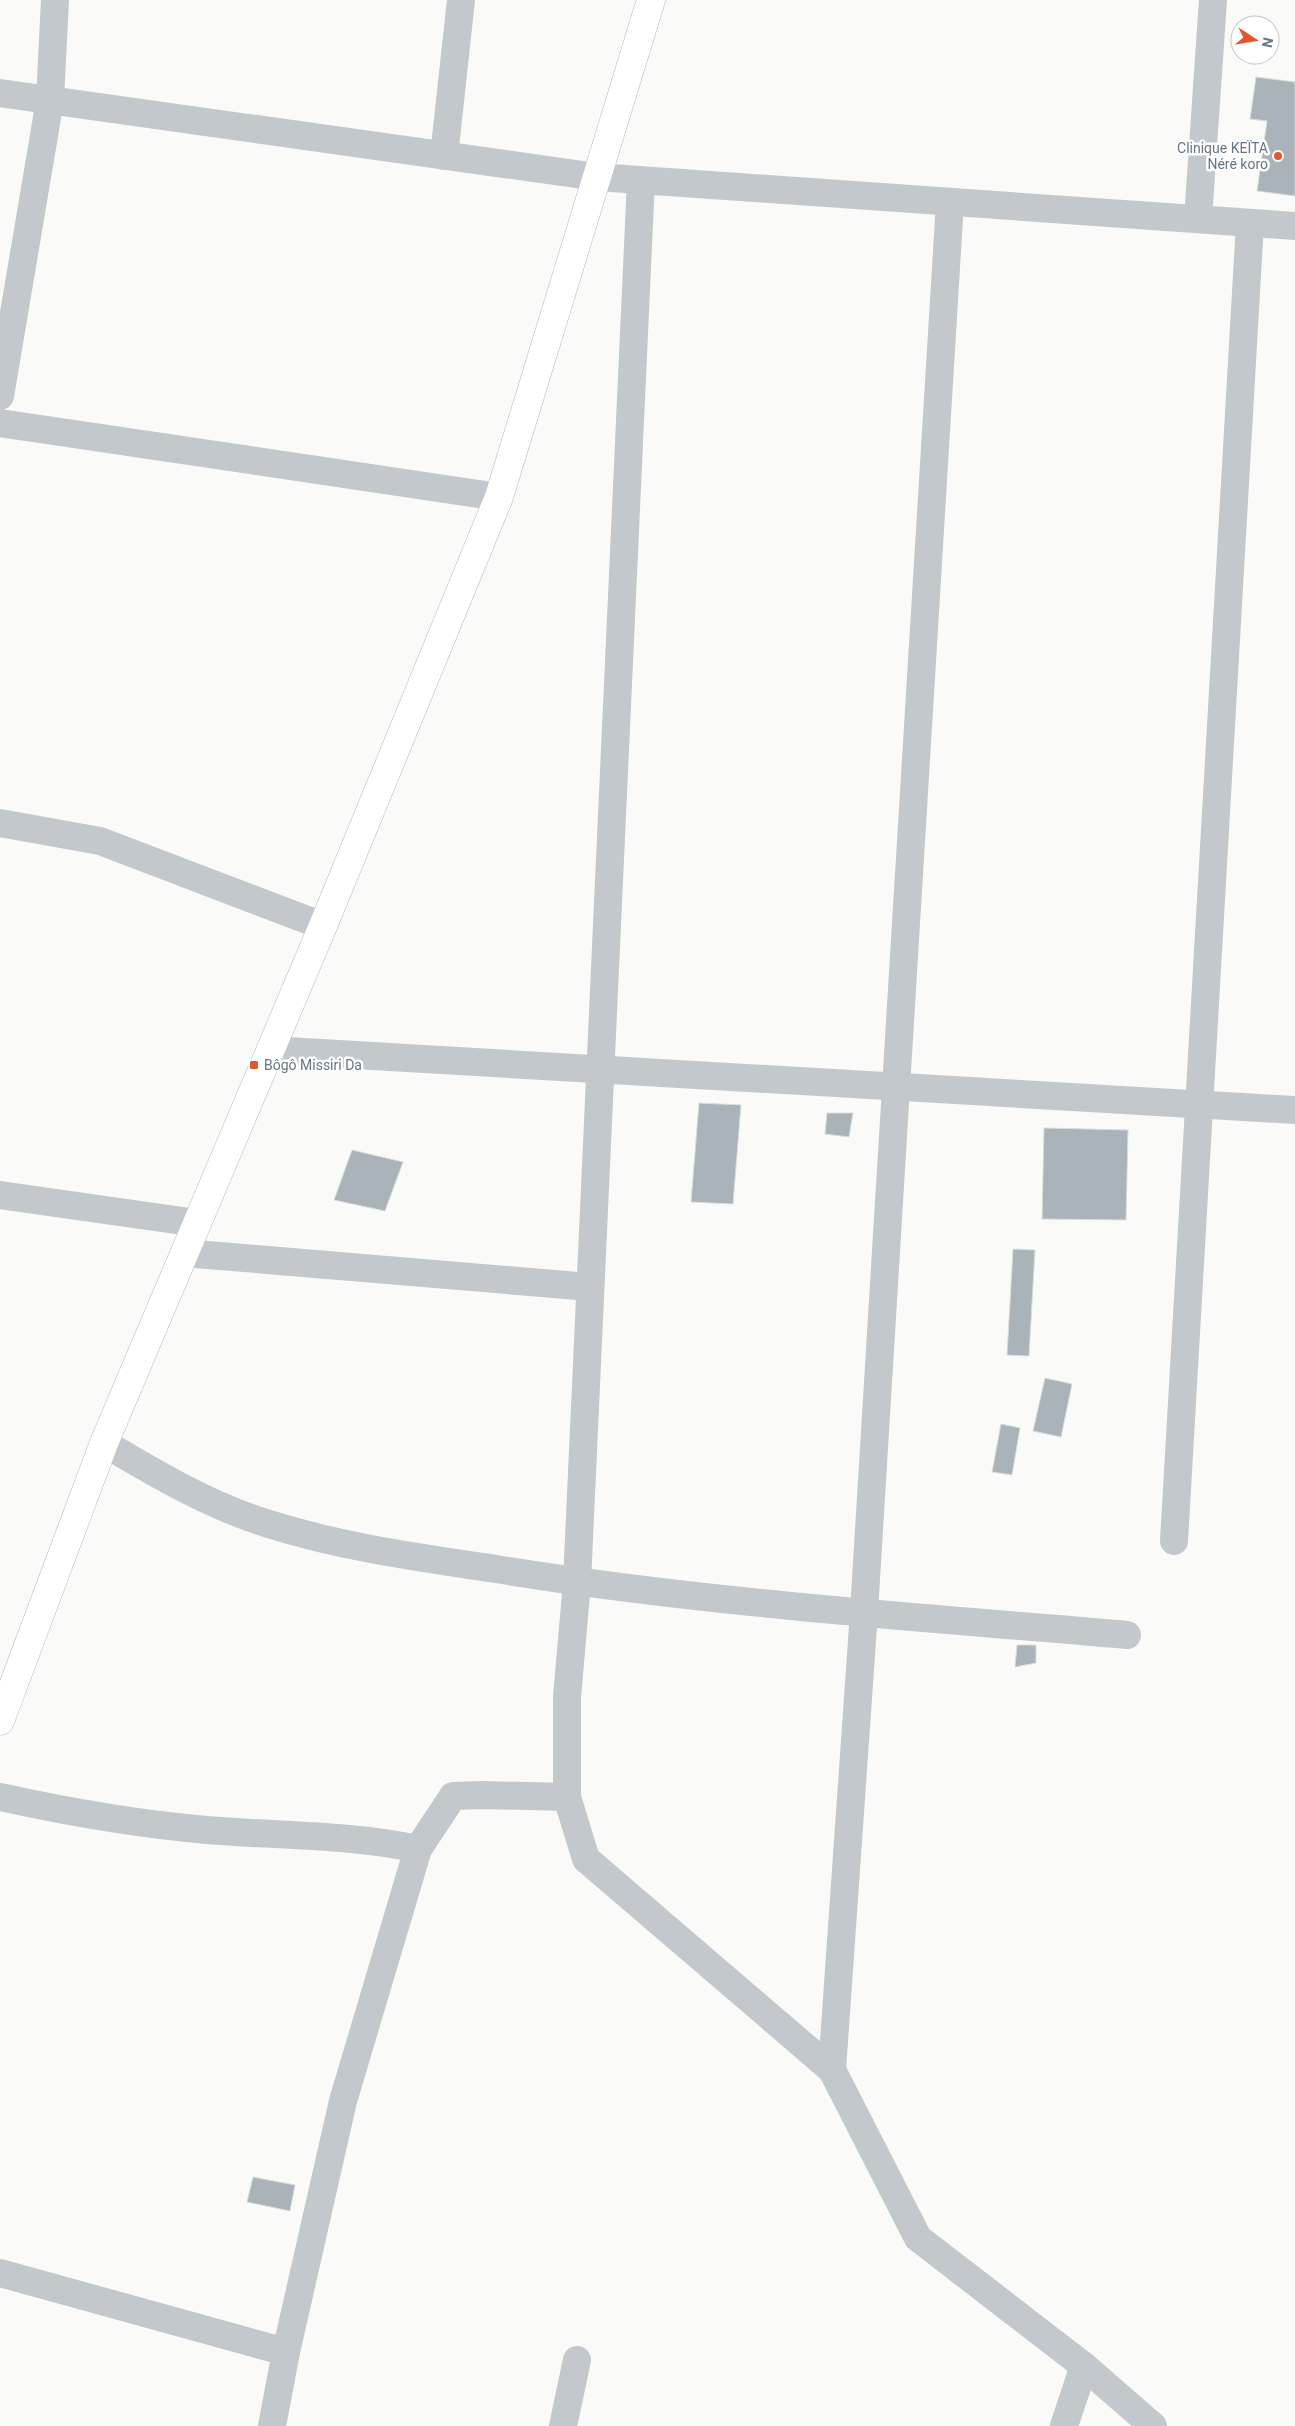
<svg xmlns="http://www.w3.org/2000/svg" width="1295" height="2426" font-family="Roboto,sans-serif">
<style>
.building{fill:#aab3b9;stroke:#dcdcda}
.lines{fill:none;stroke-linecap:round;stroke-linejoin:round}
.secondary-casing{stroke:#b3babf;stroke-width:29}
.street{stroke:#c3c8cc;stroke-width:28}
.secondary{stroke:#fff;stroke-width:28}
.poi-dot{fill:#e4572e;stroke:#fff;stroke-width:2}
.labels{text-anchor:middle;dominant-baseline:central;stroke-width:5;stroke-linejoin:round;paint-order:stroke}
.poi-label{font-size:14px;fill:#657683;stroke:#fff;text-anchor:end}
</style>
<rect width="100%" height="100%" fill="#fafaf8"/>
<g class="building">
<polygon points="1256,77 1295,82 1295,196 1257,191 1267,121 1250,119"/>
<polygon points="699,1103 741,1105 733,1204 691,1202"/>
<polygon points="827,1113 853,1113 849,1137 825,1134"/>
<polygon points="1044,1128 1128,1130 1126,1220 1042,1219"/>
<polygon points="352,1150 403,1162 385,1211 334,1200"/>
<polygon points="1013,1249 1035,1250 1029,1356 1007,1355"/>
<polygon points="1045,1378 1072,1384 1061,1437 1033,1431"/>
<polygon points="1001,1424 1020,1428 1012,1475 992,1472"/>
<polygon points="1017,1645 1036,1645 1036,1663 1015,1667"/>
<polygon points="253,2177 295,2185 290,2211 247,2202"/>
</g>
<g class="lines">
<g class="secondary-casing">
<polyline id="secondary" points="0,1721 104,1443 323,926 499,497 651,0"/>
</g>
<g class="street">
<polyline points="0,93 597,177 1295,226"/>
<polyline points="444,156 461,0"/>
<polyline points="641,180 577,1582 567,1697 567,1797 586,1859 832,2070 918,2238 1084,2366 1153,2426"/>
<polyline points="1198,219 1213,0"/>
<polyline points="0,396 50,100 55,0"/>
<polyline points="0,423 499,497"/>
<polyline points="0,823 100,841 323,926"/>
<polyline points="270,1050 1295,1110"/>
<polyline points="0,1195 197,1223"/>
<polyline points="184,1253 590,1287"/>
<path d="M 104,1443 C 156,1474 210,1506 269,1524 C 345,1548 423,1558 502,1570 C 708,1603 918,1617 1127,1635"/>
<polyline points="1174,1541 1250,223"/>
<path d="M 0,1797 C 68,1812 137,1824 207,1830 C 277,1836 349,1834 418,1849"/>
<polyline points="832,2070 864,1612 950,202"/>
<polyline points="0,2273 286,2352"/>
<polyline points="272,2426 286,2352 343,2101 418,1849 453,1796 482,1795 567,1797"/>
<polyline points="563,2426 577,2360"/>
<polyline points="1064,2426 1084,2366"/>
</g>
<use href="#secondary" class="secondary"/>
</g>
<g class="poi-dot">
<circle cx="1278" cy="156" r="5"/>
<rect x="249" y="1060" width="10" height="10" rx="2.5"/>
</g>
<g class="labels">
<g class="poi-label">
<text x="1268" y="148">Clinique KEÏTA<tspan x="1268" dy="16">Néré koro</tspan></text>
<text x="264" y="1065" text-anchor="start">Bôgô Missiri Da</text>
</g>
</g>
<g transform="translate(1255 40) rotate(102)"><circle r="24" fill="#ffffff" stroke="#c1c8cd"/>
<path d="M0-4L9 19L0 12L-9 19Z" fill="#e4572e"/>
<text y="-8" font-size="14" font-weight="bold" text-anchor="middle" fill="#657683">N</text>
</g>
</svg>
